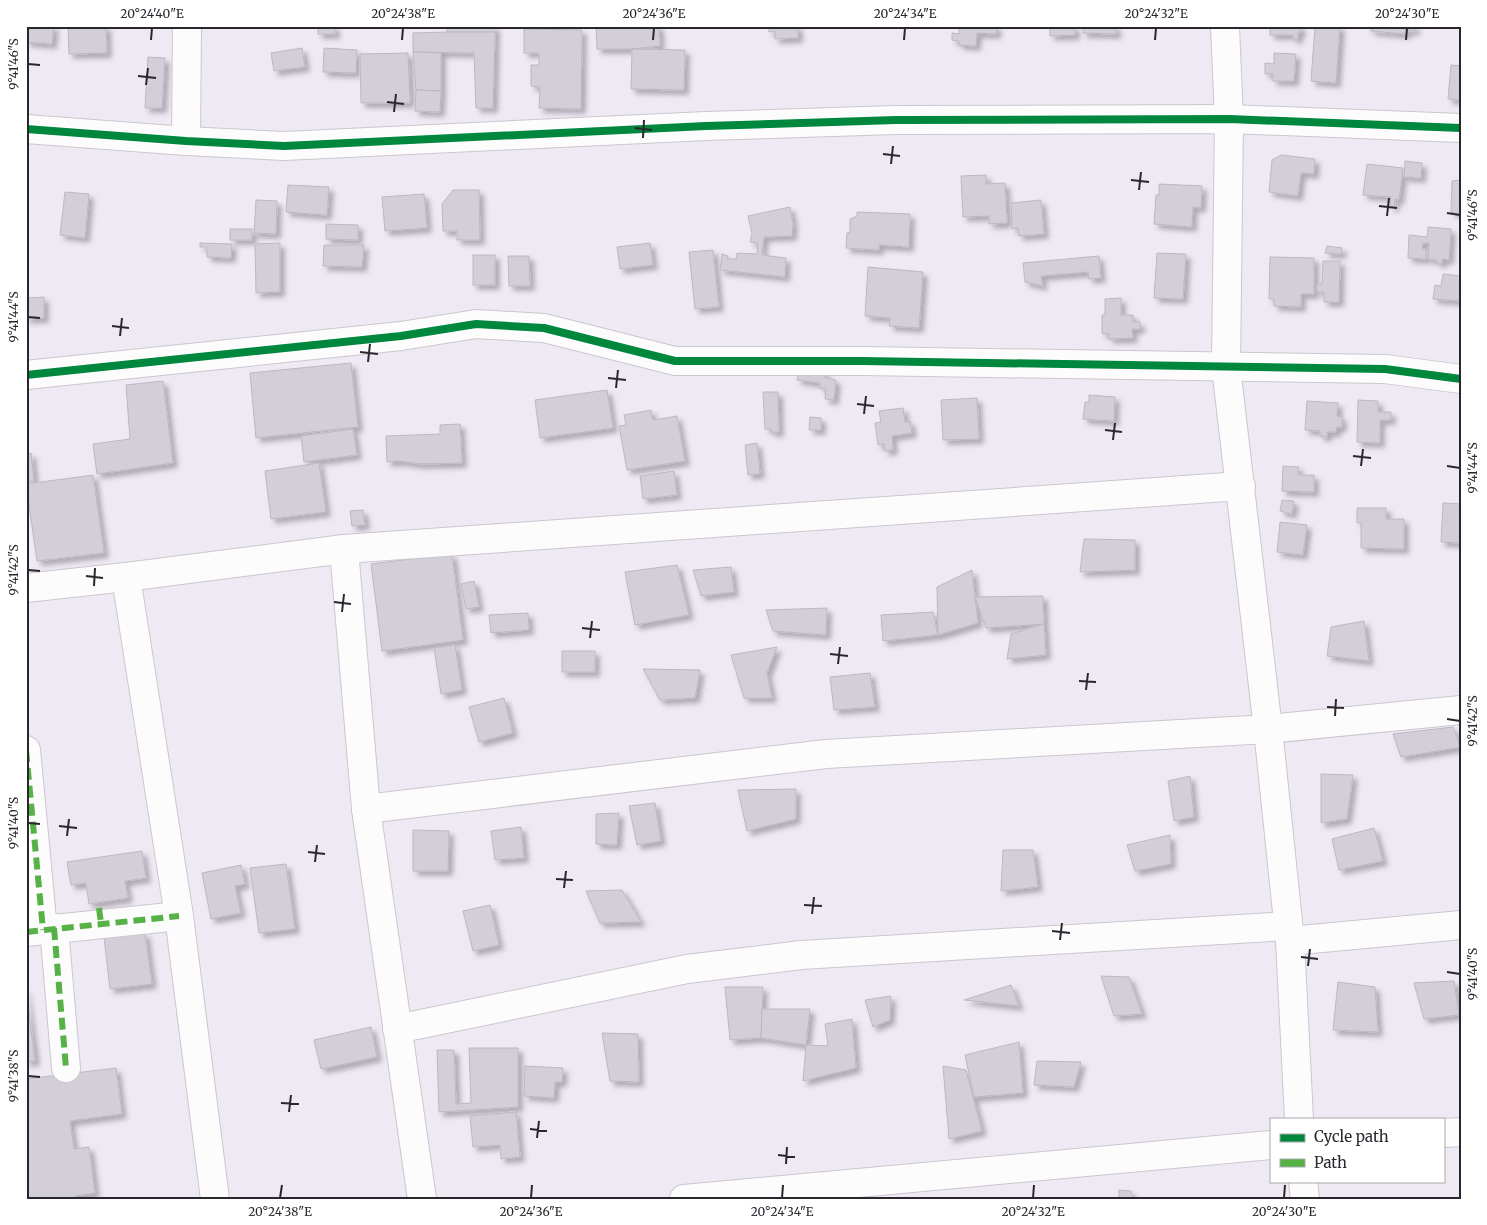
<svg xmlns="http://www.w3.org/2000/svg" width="1487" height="1225" font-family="Merriweather,serif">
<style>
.building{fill:#d3cfd8;stroke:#bcb8c1;filter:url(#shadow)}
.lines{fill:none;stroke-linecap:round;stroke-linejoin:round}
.minor-casing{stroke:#cbc6cf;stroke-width:30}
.minor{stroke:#fdfcfd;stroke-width:28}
.quiet{stroke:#56b246;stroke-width:6;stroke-dasharray:12 6;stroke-linecap:butt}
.cycleway-casing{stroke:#fff;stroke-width:11}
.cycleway{stroke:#00873e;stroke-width:8}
.ticks{fill:none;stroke:#2a262e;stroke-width:2}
.neatline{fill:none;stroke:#2a262e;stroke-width:2}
.ticks-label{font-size:12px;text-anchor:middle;fill:#2a262e}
</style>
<defs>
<filter id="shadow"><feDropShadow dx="4.5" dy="4.5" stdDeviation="2.5" flood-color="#0004"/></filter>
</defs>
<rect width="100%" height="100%" fill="#efe9f4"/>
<g class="building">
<polygon points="26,26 54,26 52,44 26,42"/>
<polygon points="68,26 106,26 107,53 69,54"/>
<rect x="318" y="26" width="17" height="8"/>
<rect x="447" y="26" width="48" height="6"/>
<polygon points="596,26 659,26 660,46 632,49 597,49"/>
<polygon points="769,26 798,26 798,38 775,39 775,31 769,32"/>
<polygon points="959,26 997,26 996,34 977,33 976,46 959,45 959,41 952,40 952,33 959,34"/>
<polygon points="1050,26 1075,26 1075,35 1050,36"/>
<polygon points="1083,26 1116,26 1116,34 1083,33"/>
<polygon points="1270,26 1301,26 1301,32 1298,32 1298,39 1293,39 1293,35 1270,35"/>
<polygon points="1315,26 1340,26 1336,83 1311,81"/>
<polygon points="1365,26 1416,26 1415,31 1407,30 1407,34 1371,31 1371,27"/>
<polygon points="524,29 582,30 581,109 539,108 540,87 531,86 531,65 539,65 539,53 524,53"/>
<polygon points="447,32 495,32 493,108 476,108 474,53 413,52 413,33"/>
<polygon points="302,48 305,67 274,71 271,53"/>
<polygon points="324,48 357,50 356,73 323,72"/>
<polygon points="632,49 685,50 684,90 631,89"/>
<polygon points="413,52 441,53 441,91 416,90"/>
<polygon points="408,53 410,103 361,103 360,54"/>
<polygon points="1274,53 1296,54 1294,81 1273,81 1273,74 1265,74 1265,63 1274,64"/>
<polygon points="148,57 165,58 162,108 145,108"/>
<polygon points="1451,65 1461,66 1461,100 1448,99"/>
<polygon points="416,90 441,91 440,112 415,111"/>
<polygon points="1281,155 1315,159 1314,174 1301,173 1298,196 1269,192 1272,160"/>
<polygon points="1405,161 1422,163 1421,178 1404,177"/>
<polygon points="1367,164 1403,168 1399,200 1395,199 1394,207 1390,207 1391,197 1363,195"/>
<polygon points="986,175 986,184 1005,183 1007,223 989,224 989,216 963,217 961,176"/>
<polygon points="1461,180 1461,214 1451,212 1452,181"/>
<polygon points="1159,184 1202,186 1201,208 1193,207 1192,227 1154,224 1156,195 1159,195"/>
<polygon points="288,185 329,187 327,215 286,212"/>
<polygon points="453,190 479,190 480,240 457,240 457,231 443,231 442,204"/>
<polygon points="65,192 89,194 85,238 60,235"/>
<polygon points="424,194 427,228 385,231 382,197"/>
<polygon points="256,200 277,201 276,234 254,233"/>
<polygon points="1041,200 1044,234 1019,236 1018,228 1012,229 1011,203"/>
<polygon points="790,207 793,224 792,236 764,237 762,255 786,258 785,277 720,270 722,254 728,256 727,259 736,259 737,253 757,254 758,243 750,242 752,233 748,216"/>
<polygon points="857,212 910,214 909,247 879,245 879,250 846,248 847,233 850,232 850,219 857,216"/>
<polygon points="326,224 358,225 358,240 326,239"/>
<polygon points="1428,227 1451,229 1449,260 1442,259 1442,263 1437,263 1437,260 1428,259 1429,243 1423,243 1422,249 1426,249 1426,259 1408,258 1409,235 1427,237"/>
<rect x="230" y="229" width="22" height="11"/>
<polygon points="200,243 232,244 231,258 207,257 207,247 200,247"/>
<polygon points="280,243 280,292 256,293 255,244"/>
<polygon points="650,243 653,265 620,269 617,247"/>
<polygon points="324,245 364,245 362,267 323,266"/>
<polygon points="1327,246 1342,248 1341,254 1325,253"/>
<polygon points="713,250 719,307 695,309 689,252"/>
<polygon points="1157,253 1186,254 1183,299 1154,298"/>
<rect x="473" y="255" width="22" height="30"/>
<polygon points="508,256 529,256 530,286 509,286"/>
<polygon points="1099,256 1101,278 1089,279 1088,272 1041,276 1043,286 1025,282 1023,263"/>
<polygon points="1270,257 1314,258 1314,294 1301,294 1301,307 1274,306 1274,299 1269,299"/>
<polygon points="1323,261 1340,261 1339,302 1324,302 1324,292 1317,292 1317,284 1322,284"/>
<polygon points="868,267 923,272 919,328 889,326 890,318 865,316"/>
<polygon points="1443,274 1461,276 1461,301 1433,299 1435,285 1441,286"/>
<polygon points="44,297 44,318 26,319 26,298"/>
<polygon points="1121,298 1121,315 1133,315 1133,322 1140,322 1140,329 1132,329 1133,338 1109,339 1109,334 1102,334 1102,315 1105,315 1105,299"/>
<polygon points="351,363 358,427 256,438 250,373"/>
<polygon points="798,369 826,372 825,378 836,380 834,400 825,399 826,389 820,388 820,383 797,380"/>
<polygon points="163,381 173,463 97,474 93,444 130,439 126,385"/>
<polygon points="607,390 613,428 540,438 535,400"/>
<polygon points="763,392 778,392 779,432 771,432 771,429 765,429"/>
<polygon points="1089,395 1115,397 1114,421 1083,419 1085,402 1089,402"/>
<polygon points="977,398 979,439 943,440 941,400"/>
<polygon points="1358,400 1378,401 1378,412 1391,412 1391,420 1380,420 1380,443 1357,442"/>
<polygon points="1307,401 1338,403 1337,416 1342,417 1342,427 1337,427 1336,432 1327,432 1327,437 1320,436 1320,431 1305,430"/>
<polygon points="903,408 905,422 910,421 912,433 892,436 893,450 885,451 884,444 878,445 875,423 881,422 879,411"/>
<polygon points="651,410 653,420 677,416 685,461 627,470 619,426 626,425 624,415"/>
<polygon points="810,417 821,418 821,430 809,430"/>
<polygon points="460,424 462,463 420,464 400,461 387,462 386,436 440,434 440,425"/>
<polygon points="353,429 357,455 304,462 301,436"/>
<polygon points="757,443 760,474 748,475 745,445"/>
<polygon points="31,453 34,481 26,482 26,454"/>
<polygon points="319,463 326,512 271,519 265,471"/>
<polygon points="1283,466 1299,467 1298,475 1314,475 1314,492 1282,491"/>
<polygon points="674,471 677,495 643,499 640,476"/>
<polygon points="93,475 104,553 37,561 26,484"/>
<polygon points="1282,500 1294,501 1292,514 1280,511"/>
<polygon points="1443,503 1461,504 1460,543 1441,542"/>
<polygon points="1357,508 1386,508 1386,519 1404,519 1404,549 1361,548 1361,523 1357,523"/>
<polygon points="363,510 365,525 352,526 350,511"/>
<polygon points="1280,522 1307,525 1303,555 1277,552"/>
<polygon points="1084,539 1135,540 1135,570 1080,572"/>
<polygon points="452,554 463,640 382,651 371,564"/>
<polygon points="677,565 689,615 635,625 625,572"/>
<polygon points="731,567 734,592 701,596 693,570"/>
<polygon points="972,570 978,623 938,635 937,587"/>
<polygon points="474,581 479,607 466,609 461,584"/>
<polygon points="1043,596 1044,624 986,628 975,597"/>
<polygon points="827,608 826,635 773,631 766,610"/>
<polygon points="933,612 938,635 883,641 881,615"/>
<polygon points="528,613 529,630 491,633 489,615"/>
<polygon points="1364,621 1369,661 1327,656 1331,627"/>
<polygon points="1044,624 1046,655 1007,659 1011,634"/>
<polygon points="455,645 462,690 441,694 434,648"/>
<polygon points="777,647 767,673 772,698 744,698 731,655"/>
<rect x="562" y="651" width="33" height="21"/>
<polygon points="643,669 700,670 695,698 660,700"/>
<polygon points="870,673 875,707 834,710 830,677"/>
<polygon points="504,698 513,733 479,742 469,707"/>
<polygon points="1453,727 1461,747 1401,757 1393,734"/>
<polygon points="1321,774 1353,775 1347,819 1321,823"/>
<polygon points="1190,776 1194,817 1174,821 1168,781"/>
<polygon points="796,789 796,819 747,831 738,790"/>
<polygon points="655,803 661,841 637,845 629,806"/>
<polygon points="619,813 617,845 596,844 596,814"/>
<polygon points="521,827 524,858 495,860 491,831"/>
<polygon points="1374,828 1383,861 1339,870 1332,839"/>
<polygon points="413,830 449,831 448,871 413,871"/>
<polygon points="1170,835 1171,864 1135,871 1127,845"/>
<polygon points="1003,850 1033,850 1038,887 1001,891"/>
<polygon points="142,851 146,878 125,881 128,898 89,904 86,883 71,885 67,862"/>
<polygon points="286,864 295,929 259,933 250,868"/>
<polygon points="241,865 245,884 235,886 241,913 211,919 202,873"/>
<polygon points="622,890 641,922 600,923 586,891"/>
<polygon points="490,905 499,945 473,951 463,911"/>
<polygon points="145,933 152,984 110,989 104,937"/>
<polygon points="1101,976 1129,977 1142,1014 1114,1016"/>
<polygon points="1454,981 1459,1015 1424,1019 1414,983"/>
<polygon points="1338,982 1375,987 1378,1032 1333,1030"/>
<polygon points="1011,985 1019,1006 964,1000"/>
<polygon points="725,987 763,987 761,1038 730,1040"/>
<polygon points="26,988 35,1061 26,1062"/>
<polygon points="891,996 890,1020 873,1027 865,1000"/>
<polygon points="762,1009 810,1009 806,1045 761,1038"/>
<polygon points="852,1019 856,1068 803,1081 806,1045 828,1046 825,1024"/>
<polygon points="371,1027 377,1057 321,1069 314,1040"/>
<polygon points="602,1033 638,1034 639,1082 610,1081"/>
<polygon points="1019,1042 1023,1093 974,1097 965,1055"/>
<polygon points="469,1048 518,1048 518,1107 439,1112 437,1050 454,1050 456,1104 471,1103"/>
<polygon points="1037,1061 1081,1062 1074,1087 1034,1085"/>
<polygon points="525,1066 563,1068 562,1082 555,1082 554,1098 524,1096"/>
<polygon points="943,1066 966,1070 982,1131 949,1139"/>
<polygon points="116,1068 122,1114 70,1121 74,1149 89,1147 95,1193 75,1196 76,1199 26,1199 26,1079"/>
<polygon points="516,1112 520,1157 501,1159 500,1145 473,1147 470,1116"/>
<polygon points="1119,1190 1131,1191 1133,1199 1119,1199"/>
</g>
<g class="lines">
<g class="minor-casing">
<g id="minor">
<polyline points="1225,26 1229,119 1226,367 1268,729 1290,941 1299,1119"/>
<polyline points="26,129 186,141 284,146 706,126 896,120 1229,119 1461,128"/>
<polyline points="186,141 187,26"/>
<polyline points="26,375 401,336 476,324 544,328 675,361 862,361 1385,369 1461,379"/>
<polyline points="344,549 366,809 422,1199"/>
<polyline points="126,577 179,916 215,1199"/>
<polyline points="26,588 126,577 344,549 1241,486"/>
<polyline points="26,750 43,930"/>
<polyline points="366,809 826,754 1268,729 1461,710"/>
<polyline points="54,928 66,1068"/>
<polyline points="26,932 179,916"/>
<polyline points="1290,941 1461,925"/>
<polyline points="397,1029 687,969 801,955 1288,926"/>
<polyline points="1443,1133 1461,1132"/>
<polyline points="1303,1181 1305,1199"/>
<polyline points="684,1199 1271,1145"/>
</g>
</g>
<use href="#minor" class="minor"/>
<g class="quiet">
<polyline points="26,750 43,930"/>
<polyline points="99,908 101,923"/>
<polyline points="54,928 66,1068"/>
<polyline points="26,932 179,916"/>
</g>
<g class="cycleway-casing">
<g id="cycleway">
<polyline points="26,129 186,141 284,146 706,126 896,120 1229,119 1461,128"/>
<polyline points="26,375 401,336 476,324 544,328 675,361 862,361 1385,369 1461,379"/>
</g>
</g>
<use href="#cycleway" class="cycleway"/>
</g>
<path class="ticks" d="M 151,40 L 152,28M 402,40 L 403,28M 653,40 L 654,28M 904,40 L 905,28M 1155,40 L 1156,28M 1406,40 L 1407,28M 28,64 L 40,65M 138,76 L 156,78M 146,85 L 148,68M 387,102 L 404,104M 394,112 L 396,94M 635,128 L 652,130M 643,138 L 644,120M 883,154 L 900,156M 891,164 L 893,146M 1131,180 L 1149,182M 1139,190 L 1141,172M 1379,206 L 1397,208M 1447,213 L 1460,215M 1387,216 L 1389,198M 28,317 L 40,318M 112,326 L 129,328M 120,336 L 122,318M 360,352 L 378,354M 368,362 L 370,344M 608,378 L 626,380M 616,388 L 618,370M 857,404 L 874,406M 864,414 L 866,396M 1105,430 L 1122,432M 1113,440 L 1115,423M 1353,456 L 1371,458M 1361,466 L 1363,449M 1447,466 L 1460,468M 28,570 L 40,571M 86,576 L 103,578M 94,586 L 95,568M 334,602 L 351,604M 342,612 L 344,594M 582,628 L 600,630M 590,638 L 592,621M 830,654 L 848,656M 838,664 L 840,647M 1079,681 L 1096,682M 1086,690 L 1088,673M 1327,707 L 1344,708M 1335,716 L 1336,699M 1447,719 L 1460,721M 28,823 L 40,824M 59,826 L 77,828M 67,836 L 69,819M 308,852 L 325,854M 315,862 L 317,845M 556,879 L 573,880M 564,888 L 566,871M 804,905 L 822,906M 812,914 L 814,897M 1052,931 L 1070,933M 1060,940 L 1062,923M 1301,957 L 1318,959M 1308,966 L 1310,949M 1447,972 L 1460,974M 28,1076 L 40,1077M 281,1103 L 299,1104M 289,1112 L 291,1095M 530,1129 L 547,1131M 537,1138 L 539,1121M 778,1155 L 795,1157M 786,1164 L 787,1147M 280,1198 L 282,1185M 531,1198 L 532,1185M 782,1198 L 783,1185M 1033,1198 L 1034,1185M 1284,1198 L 1285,1185"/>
<rect width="1487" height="1225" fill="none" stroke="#ffffff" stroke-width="55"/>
<rect x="1270" y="1118" width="175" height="65" fill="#ffffff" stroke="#aaa8ab"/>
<rect x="1280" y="1134" width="25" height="8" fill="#00873e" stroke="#aaa8ab"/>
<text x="1314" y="1142" font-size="15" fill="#2a262e">Cycle path</text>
<rect x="1280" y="1159" width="25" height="8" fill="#56b246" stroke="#aaa8ab"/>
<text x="1314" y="1168" font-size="15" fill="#2a262e">Path</text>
<rect x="28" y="28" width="1432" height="1170" class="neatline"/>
<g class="ticks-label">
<text x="152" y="18">20°24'40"E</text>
<text x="403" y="18">20°24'38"E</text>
<text x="654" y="18">20°24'36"E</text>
<text x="905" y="18">20°24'34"E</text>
<text x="1156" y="18">20°24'32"E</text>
<text x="1407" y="18">20°24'30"E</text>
<text transform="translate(14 64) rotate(-90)" y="4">9°41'46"S</text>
<text transform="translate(1473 215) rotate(-90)" y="4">9°41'46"S</text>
<text transform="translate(14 317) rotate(-90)" y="4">9°41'44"S</text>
<text transform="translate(1473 468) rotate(-90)" y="4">9°41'44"S</text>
<text transform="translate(14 570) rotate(-90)" y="4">9°41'42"S</text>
<text transform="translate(1473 721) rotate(-90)" y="4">9°41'42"S</text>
<text transform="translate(14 823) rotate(-90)" y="4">9°41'40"S</text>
<text transform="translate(1473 974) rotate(-90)" y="4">9°41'40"S</text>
<text transform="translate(14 1076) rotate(-90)" y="4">9°41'38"S</text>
<text x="280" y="1216">20°24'38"E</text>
<text x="531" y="1216">20°24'36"E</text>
<text x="782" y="1216">20°24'34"E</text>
<text x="1033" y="1216">20°24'32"E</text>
<text x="1284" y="1216">20°24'30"E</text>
</g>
</svg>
